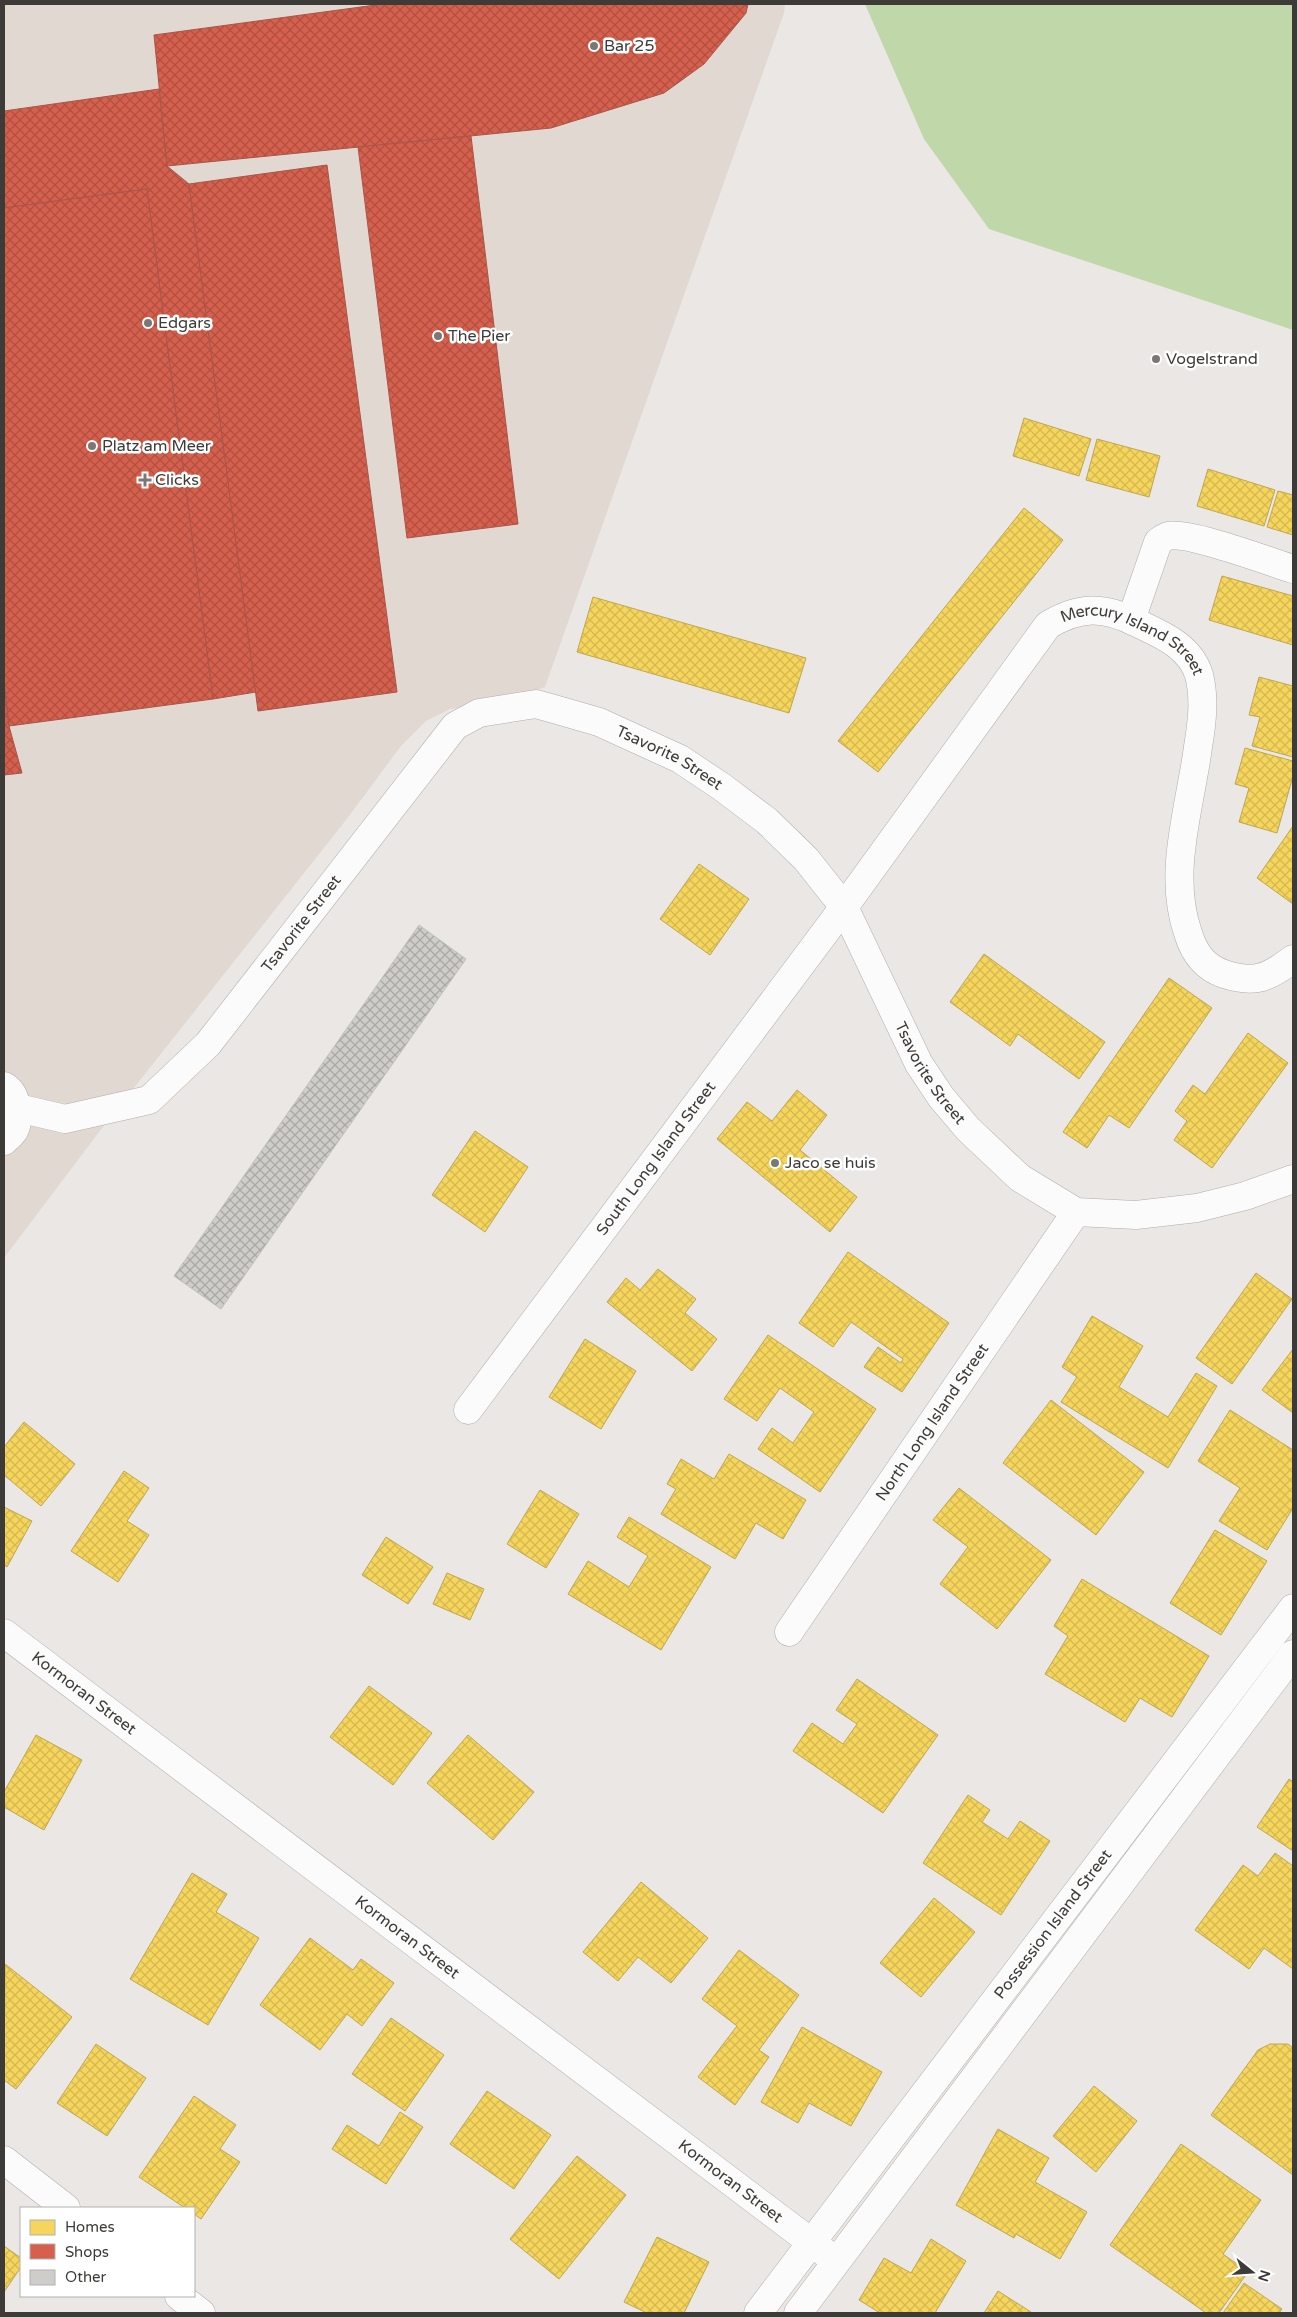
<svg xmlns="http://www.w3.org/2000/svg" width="1297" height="2317" font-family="'Varela Round',sans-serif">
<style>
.built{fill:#e0d8d1}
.water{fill:#bfd7a9}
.homes{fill:url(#homes-cross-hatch);stroke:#bea751}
.shops{fill:url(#shops-cross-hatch);stroke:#a85547}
.building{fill:url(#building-cross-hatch);stroke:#c2c0be}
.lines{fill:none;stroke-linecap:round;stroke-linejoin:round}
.minor-casing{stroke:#b0adaa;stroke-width:29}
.minor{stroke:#fcfbfb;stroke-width:28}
.poi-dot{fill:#7a7774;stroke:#fff;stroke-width:2}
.labels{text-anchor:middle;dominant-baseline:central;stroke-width:5;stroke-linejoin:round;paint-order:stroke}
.poi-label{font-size:16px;fill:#3d3b38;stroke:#fff;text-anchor:start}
.street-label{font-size:16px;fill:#3d3b38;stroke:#fff}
</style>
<defs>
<pattern id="homes-cross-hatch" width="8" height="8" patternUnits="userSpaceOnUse" patternTransform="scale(1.25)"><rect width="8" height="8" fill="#f6d55c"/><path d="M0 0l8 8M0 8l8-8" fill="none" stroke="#d4b851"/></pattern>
<pattern id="shops-cross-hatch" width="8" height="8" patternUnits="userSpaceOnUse" patternTransform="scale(1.25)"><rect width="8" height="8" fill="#d6604d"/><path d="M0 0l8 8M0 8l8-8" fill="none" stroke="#af5041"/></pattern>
<pattern id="building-cross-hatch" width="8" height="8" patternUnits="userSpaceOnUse" patternTransform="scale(1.25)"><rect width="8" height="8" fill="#cecdca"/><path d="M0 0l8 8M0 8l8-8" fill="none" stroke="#a8a8a5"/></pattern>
</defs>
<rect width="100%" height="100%" fill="#eae7e4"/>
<polygon class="built" points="4,4 785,4 784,13 545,687 508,701 450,709 426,721 401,746 346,820 99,1132 4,1258"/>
<polygon class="water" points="865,4 1293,4 1293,330 989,229 924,139"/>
<g class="homes">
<polygon points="1024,418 1091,439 1079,476 1013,456"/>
<polygon points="1097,439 1160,456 1149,497 1086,480"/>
<polygon points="1208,469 1275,490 1264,526 1197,506"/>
<polygon points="1278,491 1293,495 1293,535 1267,527"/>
<polygon points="1024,508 1063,540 878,772 838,741"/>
<polygon points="1222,576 1293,596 1293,645 1209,620"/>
<polygon points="593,597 806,658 789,713 577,652"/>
<polygon points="1259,677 1293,686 1293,757 1252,746 1260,717 1249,715"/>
<polygon points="1245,748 1293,761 1293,776 1277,833 1239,822 1249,788 1235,784"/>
<polygon points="1293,826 1293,904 1257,878"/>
<polygon points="699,864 749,899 710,955 660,919"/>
<polygon points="984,954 1105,1042 1079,1079 1018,1034 1010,1046 950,1002"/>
<polygon points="1169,978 1212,1008 1129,1128 1109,1115 1087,1148 1063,1132"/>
<polygon points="1248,1033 1288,1063 1212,1168 1174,1140 1187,1121 1175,1111 1193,1085 1205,1094"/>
<polygon points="797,1090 827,1115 800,1150 857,1197 830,1232 717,1139 747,1102 772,1121"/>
<polygon points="475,1131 528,1167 485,1232 432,1195"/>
<polygon points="848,1252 949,1323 902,1392 864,1367 878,1347 901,1363 903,1359 851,1322 833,1347 799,1323"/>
<polygon points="658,1269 696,1299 685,1313 717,1339 692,1371 607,1302 626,1278 640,1290"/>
<polygon points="1256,1273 1292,1299 1232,1384 1196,1358"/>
<polygon points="1092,1316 1143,1346 1119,1387 1168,1417 1196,1373 1217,1386 1168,1468 1061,1402 1077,1377 1062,1367"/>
<polygon points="768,1335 876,1409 820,1492 758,1449 772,1428 793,1443 814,1412 780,1388 757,1421 724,1399"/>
<polygon points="585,1339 636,1371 601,1429 549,1397"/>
<polygon points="1293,1349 1293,1413 1262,1390"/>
<polygon points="1051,1400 1144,1472 1096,1535 1003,1463"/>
<polygon points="1230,1410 1293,1450 1293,1508 1267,1550 1219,1521 1240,1488 1198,1461"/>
<polygon points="24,1422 75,1464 41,1506 4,1475 4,1447"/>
<polygon points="729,1454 806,1500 783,1539 756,1523 735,1559 661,1514 676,1489 667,1484 681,1459 714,1479"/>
<polygon points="124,1471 149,1488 127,1521 149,1535 118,1582 71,1551"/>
<polygon points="959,1488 1051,1560 997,1629 940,1584 968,1547 933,1520"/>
<polygon points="540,1490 579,1514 546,1568 507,1544"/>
<polygon points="4,1507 32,1521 7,1567 4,1565"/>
<polygon points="629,1517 711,1567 661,1650 568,1594 588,1561 629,1587 648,1556 617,1537"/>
<polygon points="1215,1530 1267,1561 1221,1635 1170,1603"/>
<polygon points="386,1537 433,1567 408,1604 362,1575"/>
<polygon points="447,1573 484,1589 470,1620 433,1604"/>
<polygon points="1082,1579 1209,1656 1172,1717 1140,1698 1125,1722 1045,1674 1068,1636 1054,1626"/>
<polygon points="857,1679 938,1735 883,1813 793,1751 812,1723 843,1744 857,1724 836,1710"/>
<polygon points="369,1686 432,1733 393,1785 330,1737"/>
<polygon points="36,1735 82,1760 44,1830 4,1807 4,1792"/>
<polygon points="468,1735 534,1792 493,1840 427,1783"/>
<polygon points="1289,1779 1293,1782 1293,1851 1257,1827"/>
<polygon points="968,1795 990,1810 982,1822 1008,1839 1020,1821 1050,1841 1001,1915 923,1863"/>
<polygon points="1275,1853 1293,1866 1293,1969 1264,1948 1249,1969 1195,1930 1243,1865 1258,1876"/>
<polygon points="192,1873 227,1894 216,1912 259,1938 208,2025 130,1979"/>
<polygon points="641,1882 708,1938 671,1983 638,1957 618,1981 583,1952"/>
<polygon points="934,1898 975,1932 921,1997 880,1963"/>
<polygon points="310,1938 353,1970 361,1959 394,1983 362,2026 347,2014 320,2050 260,2005"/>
<polygon points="739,1950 799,1995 759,2050 769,2057 735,2105 698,2077 737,2026 702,1999"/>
<polygon points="5,1964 72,2017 16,2089 4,2080"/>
<polygon points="391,2018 444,2055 405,2111 352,2074"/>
<polygon points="802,2027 882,2072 851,2126 809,2103 798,2123 761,2102"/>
<polygon points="96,2044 146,2078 107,2136 57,2103"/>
<polygon points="1270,2044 1288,2044 1293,2048 1293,2175 1211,2115 1258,2050"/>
<polygon points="1094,2086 1137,2121 1096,2172 1053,2136"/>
<polygon points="487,2091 551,2135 514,2189 450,2144"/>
<polygon points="194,2096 236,2125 220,2149 240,2162 201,2219 194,2214 194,2208 185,2208 139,2177"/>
<polygon points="400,2112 423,2127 386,2184 332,2149 347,2125 379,2146"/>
<polygon points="998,2129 1049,2158 1035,2182 1087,2212 1060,2259 1016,2234 1014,2238 956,2205"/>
<polygon points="1181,2144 1261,2200 1223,2254 1248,2272 1219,2313 1206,2313 1110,2245"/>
<polygon points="577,2156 626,2195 559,2279 510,2239"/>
<polygon points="657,2237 709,2262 684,2313 647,2313 624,2302"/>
<polygon points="931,2239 966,2261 935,2313 880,2313 859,2300 884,2258 911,2273"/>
<polygon points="4,2246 21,2258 21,2267 4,2292"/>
<polygon points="1244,2283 1282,2309 1279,2313 1223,2313"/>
<polygon points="998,2291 1031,2312 1030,2313 984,2313"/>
</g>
<g class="shops">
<polygon points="383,4 748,4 746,13 704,64 664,93 551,128 167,166 154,35"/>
<polygon points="159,89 167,166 189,184 256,692 213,699 147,189 4,208 4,111"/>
<polygon points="471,136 518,524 407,538 358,147"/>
<polygon points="327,165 397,692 258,711 189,184"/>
<polygon points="147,189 213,699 9,726 4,684 4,208"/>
<polygon points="4,684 9,726 22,773 4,775"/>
</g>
<polygon class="building" points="419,925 466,959 221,1309 174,1276"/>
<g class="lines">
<g class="minor-casing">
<g id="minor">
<path d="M 1131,620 L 1158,542 C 1161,540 1164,537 1168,536 C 1188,531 1270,562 1293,569"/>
<path d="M 4,1086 C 17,1093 20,1116 15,1129 C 13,1134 7,1138 4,1141"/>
<path id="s1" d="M 18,1108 L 65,1119 L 149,1100 L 208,1044 L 455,726 L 479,713 L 536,704 L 561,711 L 599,722 L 680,759 L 722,787 L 767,821 L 806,859 L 844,907 L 919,1064 L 941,1097 L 968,1129 L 1020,1178 L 1076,1212 L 1136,1215 L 1197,1208 L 1245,1196 L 1293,1179"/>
<path id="s2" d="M 468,1410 L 844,907 L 1048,625 C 1080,606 1104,606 1137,623 C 1162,635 1190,646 1199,675 C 1205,698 1202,723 1198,747 C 1190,808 1167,873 1188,933 C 1194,953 1204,967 1224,974 C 1255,984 1268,978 1293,959"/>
<path id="s3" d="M 789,1632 L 1076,1212"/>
<path id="s4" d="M 4,1633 L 836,2261"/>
<polyline points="4,2160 66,2208"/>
<polyline points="179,2296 201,2313"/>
<path id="s5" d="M 758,2313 L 1293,1608"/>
<polyline points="798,2313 1293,1654"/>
</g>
</g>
<use href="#minor" class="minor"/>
</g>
<g class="poi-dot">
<circle cx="594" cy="46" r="5"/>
<circle cx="148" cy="323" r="5"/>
<circle cx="438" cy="336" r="5"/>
<circle cx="1156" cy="359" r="5"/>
<circle cx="92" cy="446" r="5"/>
<path d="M142.5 472.5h5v5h5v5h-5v5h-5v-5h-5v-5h5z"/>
<circle cx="775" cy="1163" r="5"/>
</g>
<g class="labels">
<g class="poi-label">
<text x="604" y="46">Bar 25</text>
<text x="158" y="323">Edgars</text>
<text x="448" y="336">The Pier</text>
<text x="1166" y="359">Vogelstrand</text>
<text x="102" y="446">Platz am Meer</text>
<text x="155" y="480">Clicks</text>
<text x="785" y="1163">Jaco se huis</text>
</g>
<g class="street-label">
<text stroke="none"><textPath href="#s2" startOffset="1072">Mercury Island Street</textPath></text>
<text stroke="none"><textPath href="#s1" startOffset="848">Tsavorite Street</textPath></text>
<text stroke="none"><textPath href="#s1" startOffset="368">Tsavorite Street</textPath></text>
<text stroke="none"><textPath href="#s1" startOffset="1268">Tsavorite Street</textPath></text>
<text stroke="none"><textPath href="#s2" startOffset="314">South Long Island Street</textPath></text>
<text stroke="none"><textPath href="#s3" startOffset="254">North Long Island Street</textPath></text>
<text stroke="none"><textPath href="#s4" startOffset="100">Kormoran Street</textPath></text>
<text stroke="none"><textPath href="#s5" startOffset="488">Possession Island Street</textPath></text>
<text stroke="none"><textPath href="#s4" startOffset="505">Kormoran Street</textPath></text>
<text stroke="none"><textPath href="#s4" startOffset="910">Kormoran Street</textPath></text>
</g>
</g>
<rect width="1297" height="2317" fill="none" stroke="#3d3b38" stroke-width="10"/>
<rect x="20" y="2207" width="175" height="90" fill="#ffffff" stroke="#b1b1af"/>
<rect x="30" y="2220" width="25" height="15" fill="#f6d55c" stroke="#b1b1af"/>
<text x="65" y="2232" font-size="15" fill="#3d3b38">Homes</text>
<rect x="30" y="2244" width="25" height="15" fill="#d6604d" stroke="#b1b1af"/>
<text x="65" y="2257" font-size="15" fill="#3d3b38">Shops</text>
<rect x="30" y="2270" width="25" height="15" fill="#cecdca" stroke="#b1b1af"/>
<text x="65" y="2282" font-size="15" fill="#3d3b38">Other</text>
<g transform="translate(1252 2272) rotate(107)" stroke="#ffffff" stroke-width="4" paint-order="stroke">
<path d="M0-4L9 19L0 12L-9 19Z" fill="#3d3b38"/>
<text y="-8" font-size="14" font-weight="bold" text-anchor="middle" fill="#3d3b38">N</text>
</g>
</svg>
